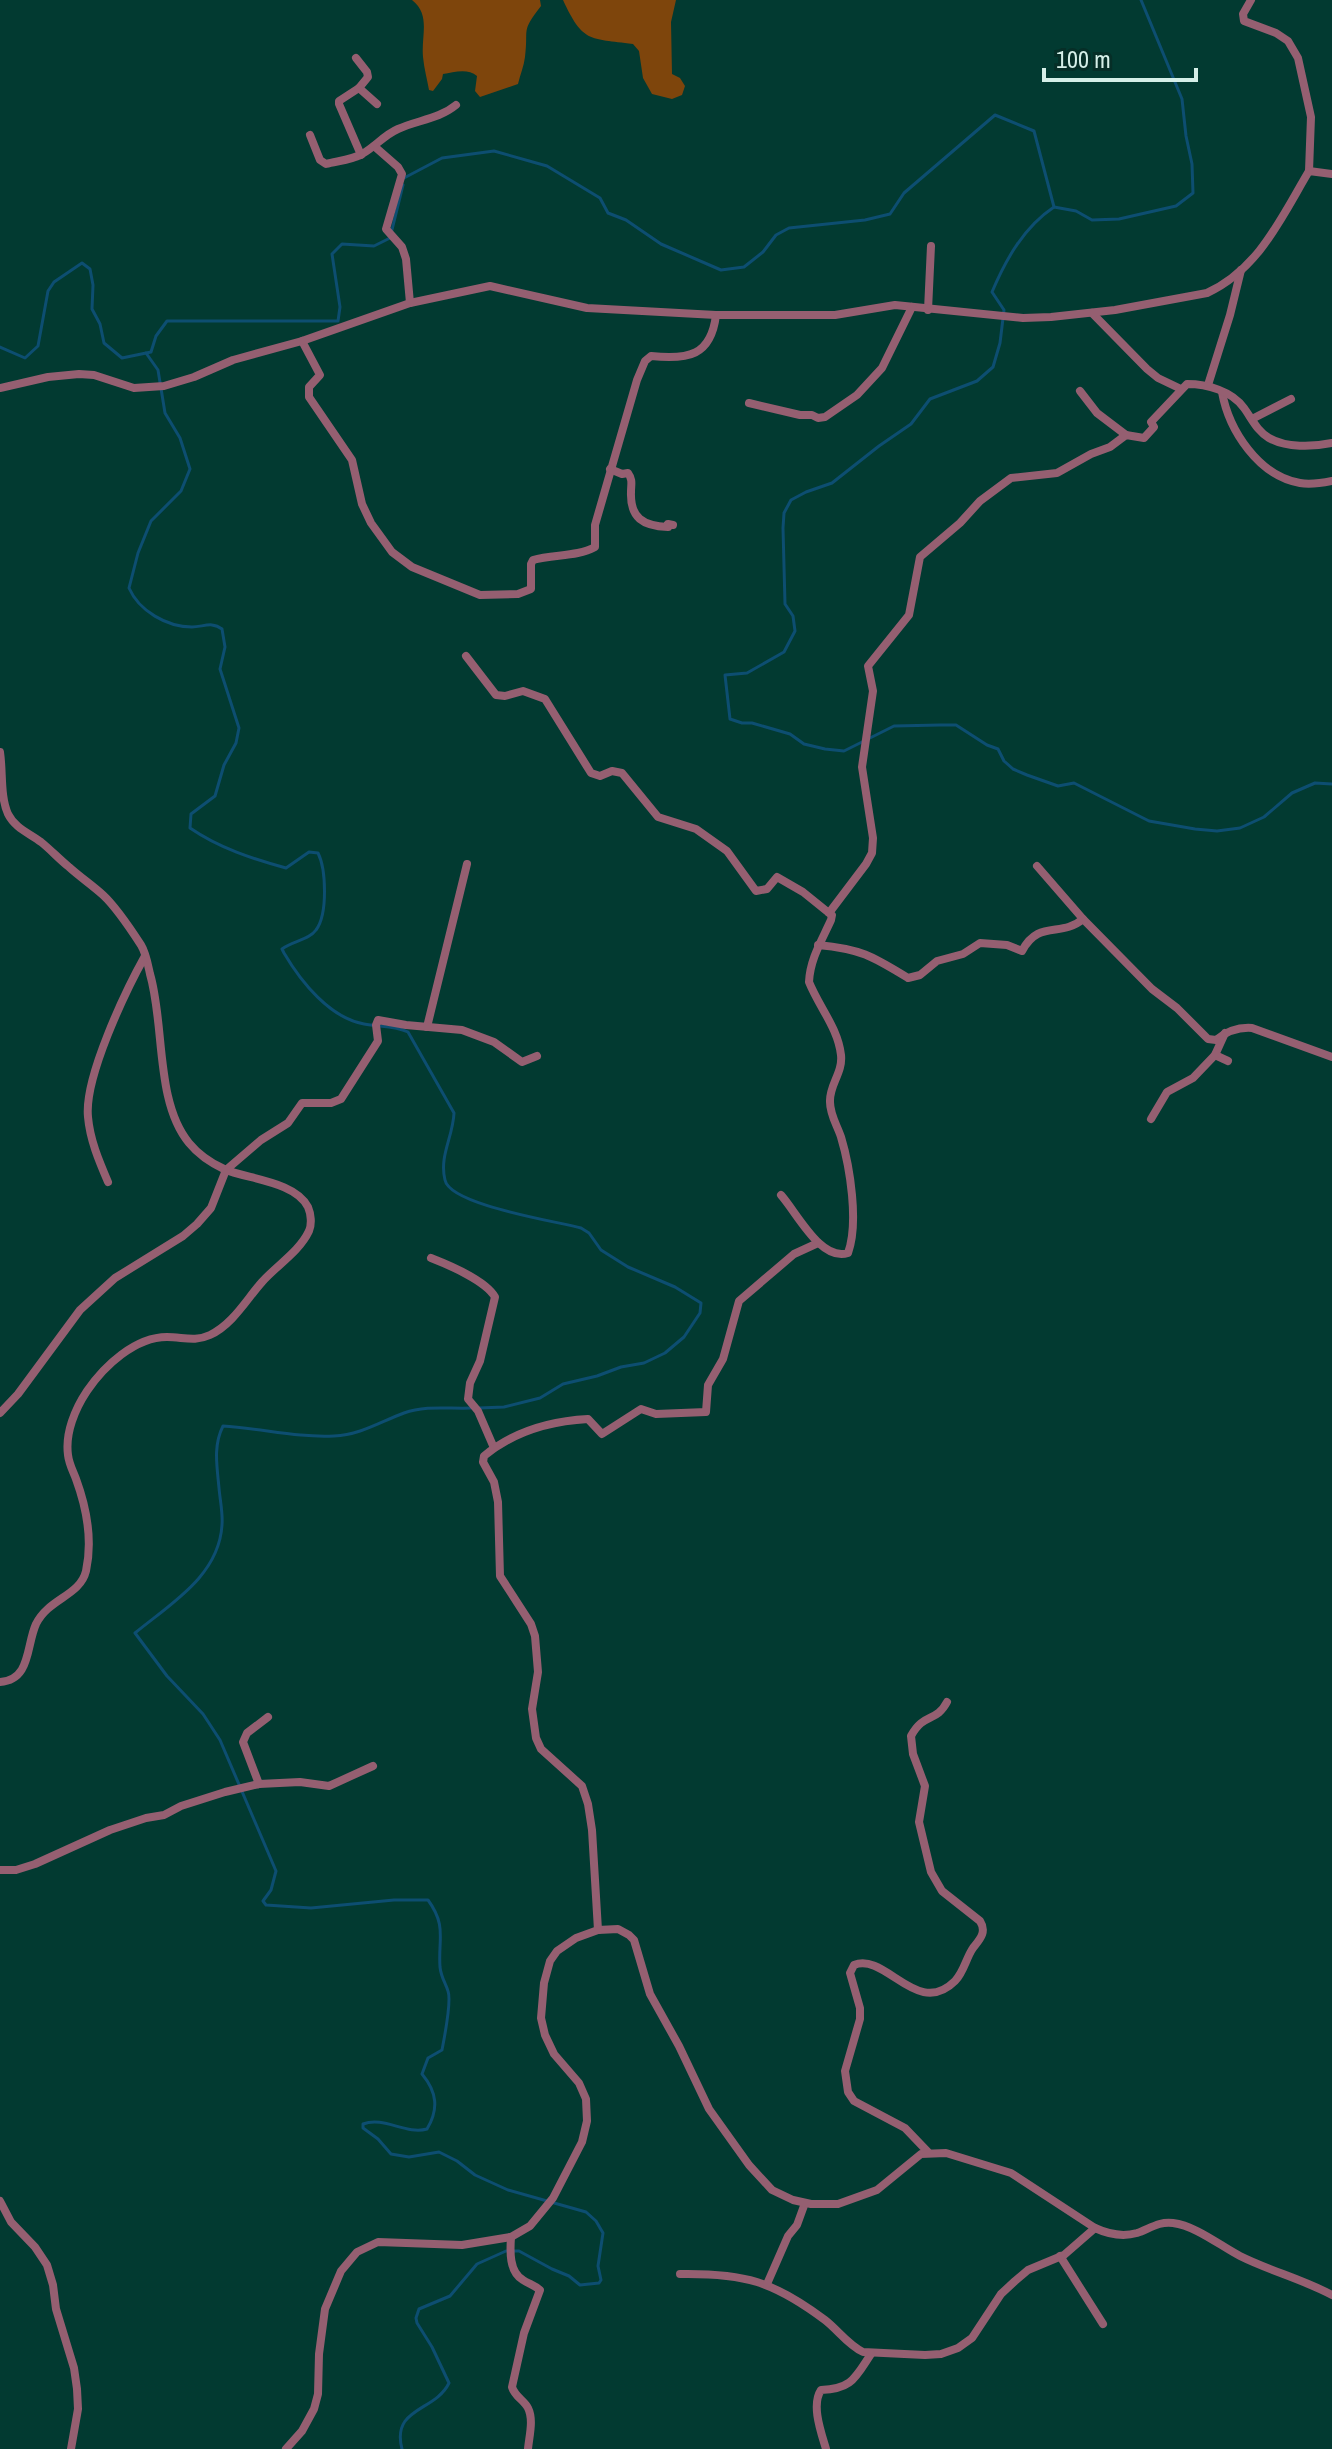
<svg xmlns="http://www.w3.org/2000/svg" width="1332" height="2449" font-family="'Archivo Narrow',sans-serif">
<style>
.green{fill:#7e450c}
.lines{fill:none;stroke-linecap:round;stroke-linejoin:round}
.stream{stroke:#0d4e71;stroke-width:3}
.minor{stroke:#955f71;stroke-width:8}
</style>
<rect width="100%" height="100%" fill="#023a31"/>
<g class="green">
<path d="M 412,0 L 540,0 L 541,6 C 520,33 529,28 525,57 C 524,66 520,75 518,84 L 480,97 L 475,91 L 477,76 C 468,68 454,72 443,74 L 442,79 L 433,91 L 429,90 C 427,79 424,68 423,57 C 421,35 431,15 412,0 Z"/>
<path d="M 563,0 L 676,0 L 671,22 L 672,74 L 680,78 L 685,86 L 682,95 L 672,99 L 652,94 L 643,78 L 639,51 L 633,44 C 589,38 583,43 563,0 Z"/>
</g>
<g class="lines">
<g class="stream">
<path d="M 1141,0 L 1182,99 L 1186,136 L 1192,164 L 1193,193 L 1176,206 L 1119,219 L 1092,220 L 1076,211 L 1054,207 C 1024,227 1006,259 992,292 L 1004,310 L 1000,343 L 993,367 L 977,381 L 930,399 L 911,424 L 879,446 L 832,483 L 806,492 L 791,500 L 784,513 L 783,528 L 785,604 L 793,616 L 795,631 L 784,652 L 747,673 L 725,675 L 730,719 L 742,723 L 752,723 L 790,734 L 804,744 L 825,749 L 844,751 L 894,726 L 940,725 L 956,725 L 987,745 L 998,749 L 1004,761 L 1013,769 L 1027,775 L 1058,786 L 1074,783 L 1149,821 L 1195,829 L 1217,831 L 1240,828 L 1264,817 L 1292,793 L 1315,783 L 1332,784"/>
<polyline points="404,178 442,158 494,151 547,166 600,198 608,213 626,220 661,244 721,270 744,267 763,252 776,235 789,228 865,220 890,214 904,193 995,115 1034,131 1054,207"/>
<polyline points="0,347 25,358 38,346 48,291 54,282 82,263 90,269 93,285 92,309 100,324 104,343 122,358 151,352 156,336 167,321 338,321 340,307 332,254 342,244 374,246 390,238 403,185"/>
<path d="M 146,353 L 158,370 L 165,413 L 180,438 L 190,469 L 181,491 L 151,521 L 138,553 L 129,588 C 139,611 167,627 192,627 C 203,627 212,621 222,629 L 225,647 L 220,669 L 239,728 L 236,743 L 224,765 L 215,796 L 191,814 L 190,828 C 219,848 253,859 286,868 L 309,852 L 318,853 C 326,869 328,914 316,930 C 309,940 292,941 282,949 L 284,953 C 301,982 330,1018 364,1024 C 379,1027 394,1025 408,1032 L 454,1113 C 453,1137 439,1156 445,1180 C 450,1205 555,1221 581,1228 L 589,1233 L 601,1250 L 628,1267 L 675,1287 L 701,1303 L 700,1313 L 684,1337 L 665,1353 L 644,1363 L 621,1367 L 597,1376 L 563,1384 L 540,1398 L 504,1407 L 479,1408"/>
<path d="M 402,2449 C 391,2407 435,2412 449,2383 L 432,2347 L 417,2323 L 416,2318 L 419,2309 L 450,2296 L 477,2264 L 506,2251 L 519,2251 L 552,2269 L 569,2276 L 580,2285 L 599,2283 L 601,2280 L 598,2266 L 603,2233 L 596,2221 L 586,2212 L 508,2190 L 475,2175 L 457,2161 L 439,2152 L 409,2157 L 391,2154 L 378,2139 L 363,2128 L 363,2124 C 384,2116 406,2135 427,2129 C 439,2109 437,2092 422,2074 L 428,2058 L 442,2050 C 443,2044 452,2002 448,1991 C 445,1982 441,1977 440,1967 C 438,1939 447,1926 428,1900 L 394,1900 L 311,1908 L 266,1905 L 263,1901 L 271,1890 L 276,1871 L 220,1740 L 203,1714 L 167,1676 L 135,1633 C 170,1604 219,1576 222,1525 C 223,1513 220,1500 219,1488 C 217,1466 213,1446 223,1426 C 260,1428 297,1438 334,1436 C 360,1435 380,1422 404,1413 C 426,1405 449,1409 471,1408"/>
</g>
<g class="minor">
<polyline points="1251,0 1243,14 1244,21 1276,33 1288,41 1298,58 1311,117 1309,171"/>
<polyline points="356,58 367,72 368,77 359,88 339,101 339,104 361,155"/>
<polyline points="359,88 377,104"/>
<path d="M 310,135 L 320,160 L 326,164 C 337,161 352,160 362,154 C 375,147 384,135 398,129 C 418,120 439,119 456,105"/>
<polyline points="374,146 398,167 402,174 386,229 402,247 406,259 410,303"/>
<polyline points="928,310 931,246"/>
<polyline points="1092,313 1147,369 1158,378 1181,389"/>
<path d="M 302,341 L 320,375 L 309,387 L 309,397 L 352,460 L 362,504 L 371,523 L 392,552 L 412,567 L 480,595 L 518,594 L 531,589 L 531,564 L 533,560 C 553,554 577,557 595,547 L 595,525 L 637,380 L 645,361 L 651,356 C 688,360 711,356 716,315"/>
<polyline points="1208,385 1230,315 1241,270"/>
<path d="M 0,388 L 48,377 L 79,374 L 94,375 L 134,388 L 164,386 L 194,377 L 233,360 L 302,341 L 410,303 L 490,286 L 587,308 L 716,315 L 835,315 L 895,305 L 1023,318 L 1051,317 L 1115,310 L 1207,293 C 1259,269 1281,218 1309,171 L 1332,174"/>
<polyline points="1080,391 1097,413 1126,435"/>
<path d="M 1222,392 C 1229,431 1259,476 1300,483 C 1311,485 1322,483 1332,481"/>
<polyline points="749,403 800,415 812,415 818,418 825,417 857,395 882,368 912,307"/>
<polyline points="1252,419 1291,399"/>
<path d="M 610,469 L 622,474 L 628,473 C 633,480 631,484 631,492 C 630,518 643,526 668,527 L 668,524 L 673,525"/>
<polyline points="466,656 496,695 505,696 523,691 545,699 591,773 600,776 612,771 622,773 658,817 696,829 727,851 756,891 767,889 777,877 803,892 829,913"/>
<path d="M 0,752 C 3,772 0,796 8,814 C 15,828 29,833 41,842 C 51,850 59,859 69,867 C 80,877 92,885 103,895 C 117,908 130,928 141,945 C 146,953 148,965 150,974 C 165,1025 155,1102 189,1143 C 198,1154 211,1163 224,1169 C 246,1179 295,1181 308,1207 C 311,1214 312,1224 309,1231 C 299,1252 277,1265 262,1282 C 246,1300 233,1324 210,1335 C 195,1342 183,1337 167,1337 C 135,1337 104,1366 87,1391 C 75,1409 65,1433 68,1455 C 69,1464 73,1471 76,1479 C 87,1509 93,1539 86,1571 C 80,1596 49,1598 36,1624 C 26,1646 31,1680 0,1682"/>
<polyline points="1037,866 1083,919"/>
<path d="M 818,945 C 861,949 872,956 908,978 L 920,975 L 937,961 L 963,954 L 980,943 L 1007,945 L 1022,951 C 1039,919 1061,938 1083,919 L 1152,989 L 1177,1008 L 1208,1039 L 1216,1040 C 1227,1031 1238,1027 1252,1028 L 1332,1057"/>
<polyline points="427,1027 467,864"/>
<polyline points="1215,1055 1228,1061"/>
<polyline points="1151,1119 1167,1092 1193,1078 1215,1055 1225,1033"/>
<path d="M 108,1182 C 99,1161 90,1140 88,1117 C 84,1078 125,992 145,956"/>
<path d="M 781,1195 C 797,1213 821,1262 848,1253 C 859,1223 850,1167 841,1137 C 837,1125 830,1115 830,1102 C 829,1085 843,1073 841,1055 C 838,1028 819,1007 809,982 C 810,959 822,940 831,920 L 832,915 L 829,913 L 866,864 L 872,853 L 873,838 L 862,767 L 873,691 L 868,666 L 909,615 L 920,557 L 960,523 L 980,501 L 1011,478 L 1057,473 L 1091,454 L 1110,447 L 1126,435 L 1144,438 L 1154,427 L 1151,422 L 1187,384 C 1207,384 1232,391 1244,408 C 1252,419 1257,431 1269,438 C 1286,448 1313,447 1332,443"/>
<path d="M 431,1258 C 449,1265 486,1281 495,1297 L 480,1361 L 470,1383 L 468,1399 L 478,1411 L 494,1448"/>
<polyline points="0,1413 18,1394 80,1310 115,1278 183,1236 197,1224 211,1208 226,1170 261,1140 288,1123 302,1103 331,1103 341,1099 378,1041 376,1025 378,1020 406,1025 462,1030 494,1042 522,1062 537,1056"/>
<polyline points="259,1784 243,1742 247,1733 268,1717"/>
<polyline points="0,1870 16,1870 35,1864 110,1830 146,1818 164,1815 181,1806 225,1792 259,1784 300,1782 329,1786 373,1766"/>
<path d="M 598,1930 L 592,1830 L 588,1804 L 582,1786 L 541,1749 L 536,1738 L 532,1709 L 538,1672 L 535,1636 L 531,1624 L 500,1576 L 498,1502 L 494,1482 L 483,1462 L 484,1456 C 513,1432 551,1421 588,1419 L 602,1434 L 641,1409 L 656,1414 L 706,1412 L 708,1385 L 723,1359 L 739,1301 L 794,1254 L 818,1243"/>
<path d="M 928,2152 L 905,2128 L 854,2101 L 848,2092 L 845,2071 L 860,2019 L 860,2008 L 850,1973 L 854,1965 C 886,1952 917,2019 955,1981 C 964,1972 966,1958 973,1948 C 980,1939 987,1932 980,1921 L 942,1891 L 931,1872 L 919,1822 L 925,1786 L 913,1754 L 911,1736 C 924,1712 936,1723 947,1702"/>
<polyline points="0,2201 11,2222 35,2247 47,2265 53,2285 56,2309 74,2368 77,2389 78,2409 71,2449"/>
<path d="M 511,2237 C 510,2251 509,2272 523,2280 C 529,2284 534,2285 540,2290 L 524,2333 L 512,2387 C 515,2397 524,2400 528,2408 C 534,2420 529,2437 528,2449"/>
<polyline points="1060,2256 1103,2324"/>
<path d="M 680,2274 C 744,2273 773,2281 825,2320 C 838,2330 848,2345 863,2352 L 925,2355 L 941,2354 L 958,2348 L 972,2338 L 1001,2294 L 1015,2281 L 1028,2270 L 1064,2255 L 1095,2228"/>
<polyline points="767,2284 788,2236 797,2225 805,2203"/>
<path d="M 286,2449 L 302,2431 L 314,2409 L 318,2394 L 319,2354 L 325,2309 L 341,2271 L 357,2252 L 378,2242 L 462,2245 L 511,2237 L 530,2226 L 553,2198 L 582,2142 L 587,2121 L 586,2099 L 579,2083 L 554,2054 L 545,2035 L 541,2018 L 544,1983 L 550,1961 L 557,1951 L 576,1938 L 598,1930 L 618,1929 L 629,1935 L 634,1940 L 650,1994 L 679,2046 L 709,2109 L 749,2165 L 772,2190 L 793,2200 L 811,2204 L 838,2204 L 877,2190 L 921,2154 L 946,2153 L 1011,2173 L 1095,2228 C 1108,2234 1123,2237 1137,2233 C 1149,2229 1159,2221 1173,2223 C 1196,2226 1219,2245 1240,2256 C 1270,2271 1302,2279 1332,2295"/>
<path d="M 826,2449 C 821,2432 811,2405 821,2390 C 852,2389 855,2378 871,2354"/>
</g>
</g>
<path d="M1044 68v12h152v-12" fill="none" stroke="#d5efe8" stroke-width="4"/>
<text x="1056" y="68" font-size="24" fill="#d5efe8" stroke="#062e27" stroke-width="6" paint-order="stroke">100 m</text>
</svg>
